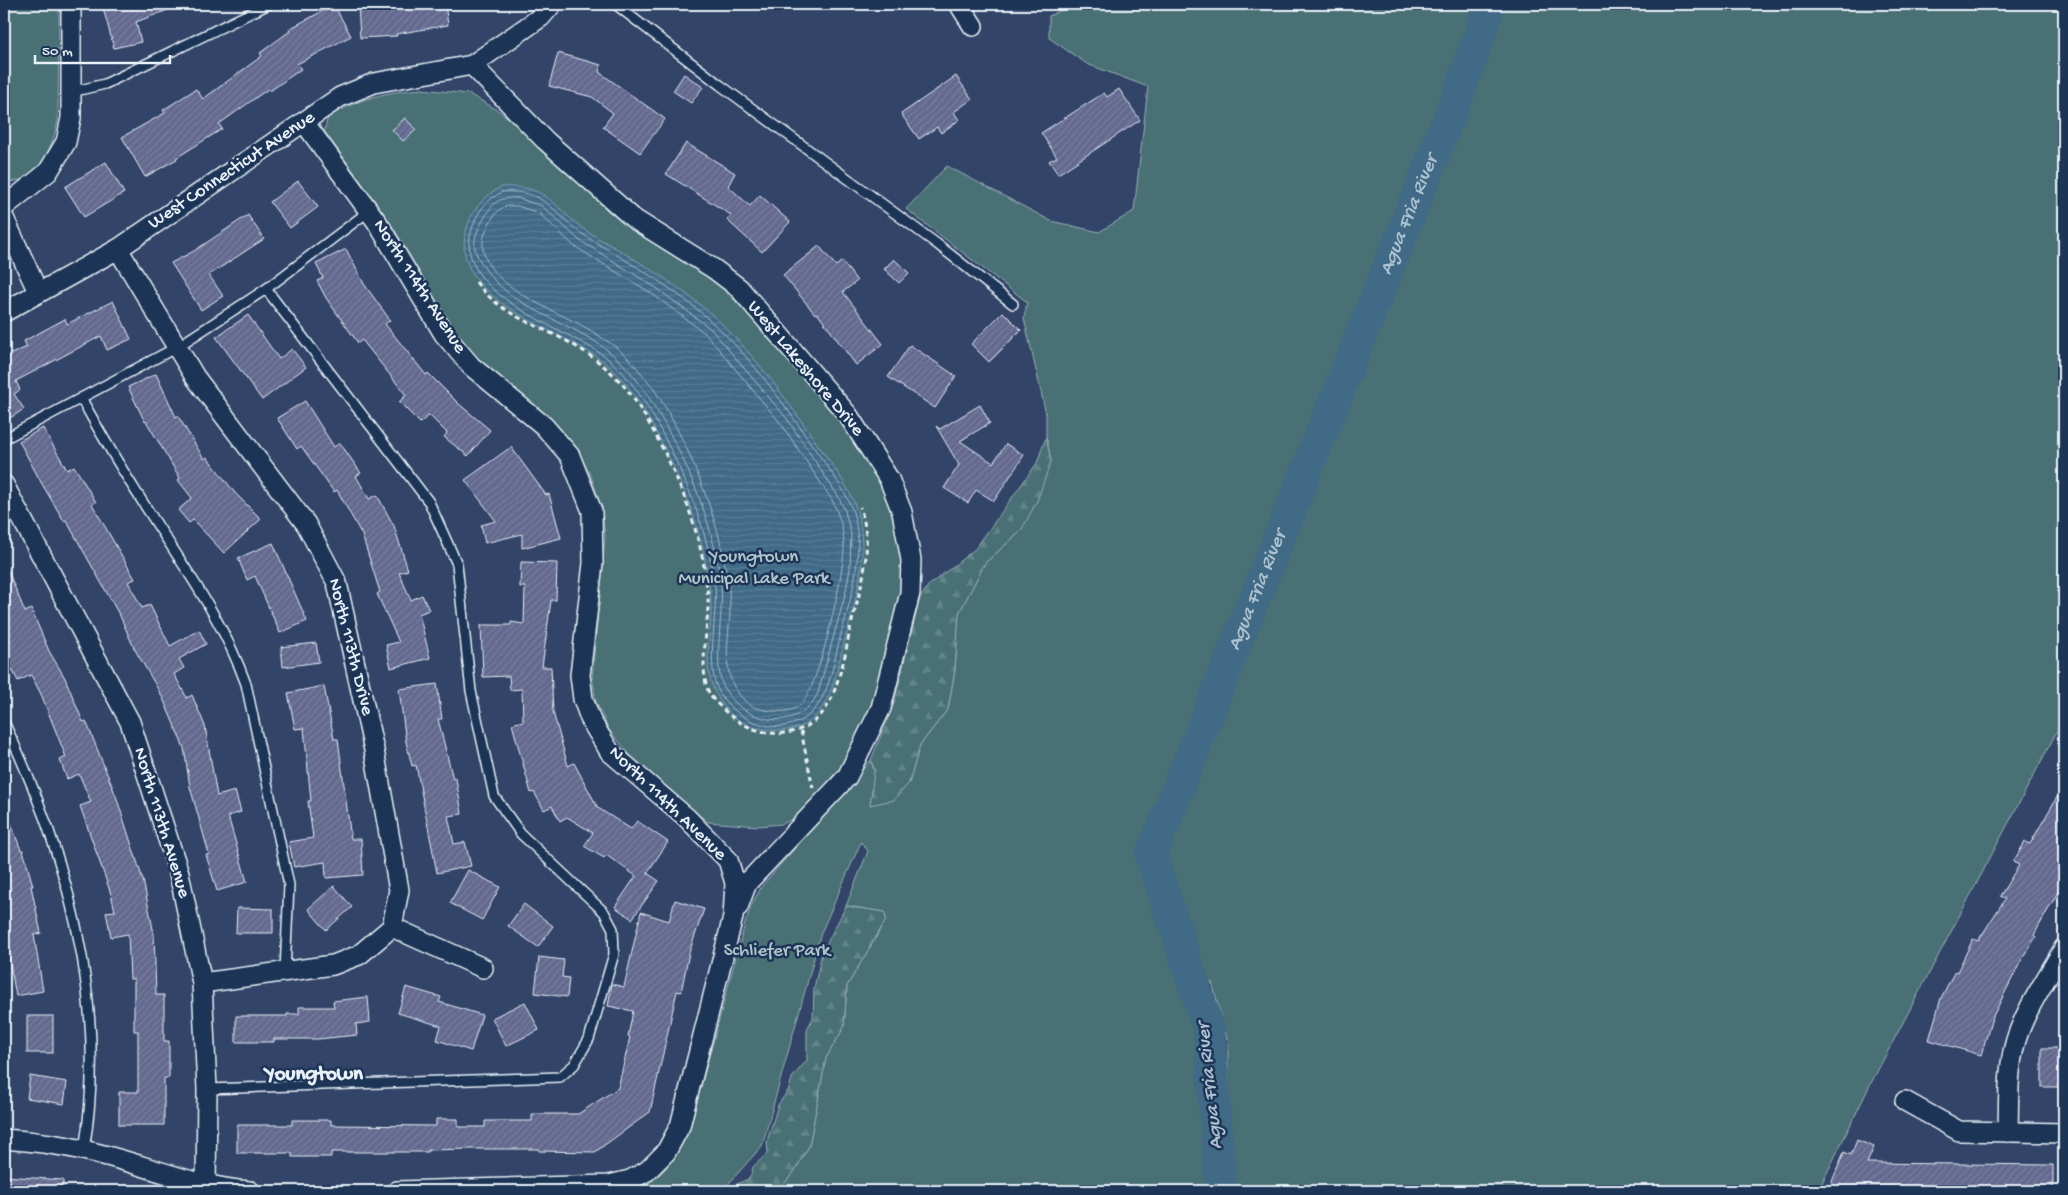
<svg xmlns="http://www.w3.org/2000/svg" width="2068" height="1195" font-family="'Gochi Hand',sans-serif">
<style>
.green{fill:#487075;stroke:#98b0b6}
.forest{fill:url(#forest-firs);stroke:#98b0b6}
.water{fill:url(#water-rules);stroke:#83a0b4}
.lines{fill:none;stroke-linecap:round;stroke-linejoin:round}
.shore{stroke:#a4bbca;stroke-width:1}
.river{stroke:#3f6a86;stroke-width:32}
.building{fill:url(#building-hatch);stroke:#e8f1f8}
.lane-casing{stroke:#e8f1f8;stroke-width:12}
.street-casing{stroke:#e8f1f8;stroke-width:22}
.path{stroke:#e8f1f8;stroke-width:3;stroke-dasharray:5 4;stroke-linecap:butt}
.lane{stroke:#1d3557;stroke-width:9}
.street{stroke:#1d3557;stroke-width:19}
.labels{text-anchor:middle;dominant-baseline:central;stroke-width:5;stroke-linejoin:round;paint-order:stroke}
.street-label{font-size:19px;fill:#e8f1f8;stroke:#1d3557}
.park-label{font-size:19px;fill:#b0c4ca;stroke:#1d3557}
.water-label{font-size:20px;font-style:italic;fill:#adc2d0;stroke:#1d3557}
.quarter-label{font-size:21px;font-weight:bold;fill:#e8f1f8;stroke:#1d3557}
</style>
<defs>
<pattern id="forest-firs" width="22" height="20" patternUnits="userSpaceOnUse" patternTransform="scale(1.25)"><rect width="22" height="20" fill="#487075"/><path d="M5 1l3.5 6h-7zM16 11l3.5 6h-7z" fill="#628589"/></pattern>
<pattern id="water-rules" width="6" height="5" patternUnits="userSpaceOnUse" patternTransform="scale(1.25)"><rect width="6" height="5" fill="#3f6a86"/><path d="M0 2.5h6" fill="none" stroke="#5b8098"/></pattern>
<pattern id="building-hatch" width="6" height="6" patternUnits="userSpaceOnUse" patternTransform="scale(1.25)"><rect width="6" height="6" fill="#63688e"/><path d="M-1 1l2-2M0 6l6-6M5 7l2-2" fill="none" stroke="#797e9f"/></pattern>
</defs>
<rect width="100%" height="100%" fill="#324468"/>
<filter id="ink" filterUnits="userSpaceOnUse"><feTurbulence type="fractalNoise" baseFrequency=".02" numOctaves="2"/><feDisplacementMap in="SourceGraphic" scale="10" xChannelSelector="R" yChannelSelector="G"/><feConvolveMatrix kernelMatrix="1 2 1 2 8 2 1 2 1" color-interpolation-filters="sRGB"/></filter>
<g filter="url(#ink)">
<g class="green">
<path d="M 4,4 L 59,4 L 58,120 C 54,145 37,187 4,181 Z"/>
<path d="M 1074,4 L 2064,4 L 2064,718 L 1870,1085 L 1818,1191 L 1227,1191 L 1228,1043 L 1212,982 L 1197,1007 L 1207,1191 L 778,1191 L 794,1172 L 809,1146 L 826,1058 L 844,1027 L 847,986 L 886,920 L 885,912 L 846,906 L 868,851 L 861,842 L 821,933 L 762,1146 L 722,1191 L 624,1191 C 631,1189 640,1187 647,1184 C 667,1173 679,1150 689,1131 L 746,920 L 753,902 L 762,886 L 871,760 L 874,771 L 909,783 L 920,745 L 948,709 L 955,670 L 959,613 L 985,563 L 1021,531 L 1051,461 L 1046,437 L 1046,414 L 1024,318 L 1027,302 L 906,209 L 947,166 L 1051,221 L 1099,232 L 1134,211 L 1148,87 L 1087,64 L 1049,38 L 1049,16 Z"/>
<path d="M 422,89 L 469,94 L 496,109 L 525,130 L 608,211 L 626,225 L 711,276 L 780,347 L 844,427 L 883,485 L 894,512 L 902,541 L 903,585 L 876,693 L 852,753 L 820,792 L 791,820 L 782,824 L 758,826 L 708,822 L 644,771 L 609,730 L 596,702 L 592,677 L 605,538 L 602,510 L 592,479 L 577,449 L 555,424 L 478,360 L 457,337 L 390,222 L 324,131 L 328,117 C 361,98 384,92 422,89 Z"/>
</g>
<g class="forest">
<polygon points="1046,437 1051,461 1037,501 1021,531 985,563 959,613 955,670 948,709 920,745 909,783 894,800 870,805 874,771 871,760 894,703 920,598 928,586 975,549 1037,463"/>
<polygon points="846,906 885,912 886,920 847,986 844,1027 826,1058 809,1146 794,1172 778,1191 722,1191 750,1178 753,1167 768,1153 767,1141 778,1105 789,1089 792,1078 807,1060 807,1029 813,1018 814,988 822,953"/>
</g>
<path class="water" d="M 501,187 C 551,184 553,209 588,232 C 600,240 613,246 626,254 C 656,272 695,298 720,322 C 756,357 788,401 816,442 C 830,463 850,486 857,511 C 870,557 855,603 843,647 C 836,673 831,708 806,724 C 790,733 773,731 756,728 C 744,725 735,719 726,709 C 699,675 710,651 711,612 C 711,595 709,578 705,561 C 697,517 677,471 656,432 C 642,406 627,380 604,362 C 563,330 448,300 466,231 C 471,211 483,196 501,187 Z"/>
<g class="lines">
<g class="shore">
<path d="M 502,192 C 550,189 553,216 587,237 C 631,264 679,290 716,326 C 752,359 783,402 810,442 C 824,463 843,485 852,509 C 867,552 850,600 839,642 C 832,670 827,709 798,722 C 769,735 734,718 719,692 C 705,668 718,614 715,585 C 708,532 686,478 661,431 C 647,404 630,376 606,357 C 567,328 450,294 472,229 C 477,212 486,200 502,192 Z"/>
<path d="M 517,198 L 542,206 L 579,240 L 655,287 L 711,329 L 788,420 L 838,496 L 845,511 L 851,534 L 850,569 L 845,595 L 818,693 C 798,734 744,724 724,688 C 712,666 724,613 721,586 C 715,530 692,472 664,423 C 650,398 635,373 612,354 C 572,320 513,312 483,266 C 480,260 476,255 475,249 C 473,237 479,227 485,217 C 494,201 498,198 517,198 Z"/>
<path d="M 506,206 L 517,206 L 539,213 L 574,246 L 651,293 L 706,334 L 782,425 L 832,500 C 839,515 844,530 844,547 C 844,573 819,688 801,704 C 793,712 782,712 772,711 C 762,710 751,708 744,700 C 718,674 730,640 730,608 C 730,591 727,575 724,559 C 715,509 679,420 647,380 C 637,368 626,354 613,345 C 602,338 591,330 579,324 C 549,308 463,276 487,229 C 491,219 496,210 506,206 Z"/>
</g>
<path class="river" id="s1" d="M 1221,1191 L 1209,1030 L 1151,855 L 1462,85 L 1490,4"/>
</g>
<g class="building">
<polygon points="102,4 181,4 181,5 136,22 141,42 114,48"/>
<polygon points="445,4 448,25 396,34 397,36 360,38 358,5"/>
<polygon points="334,5 351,36 297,64 301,69 270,91 268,89 219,124 222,129 176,158 177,159 145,177 122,137 165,113 163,110 196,89 203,99 262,56 260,53 290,31 289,29"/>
<polygon points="558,53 601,65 599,72 665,119 640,153 603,127 613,113 592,97 549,86"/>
<polygon points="684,74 703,87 691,103 673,91"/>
<polygon points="956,76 972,99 954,112 959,120 941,133 937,127 919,139 901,114"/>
<polygon points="1119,89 1140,120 1058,174 1049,161 1057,157 1041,133 1104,93 1107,97"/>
<polygon points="405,118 416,130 403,141 392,130"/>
<polygon points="686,143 735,173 728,186 750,206 760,195 790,222 762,252 727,220 731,215 666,174"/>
<polygon points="106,162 124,193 84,217 65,187"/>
<polygon points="298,181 318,207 290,228 270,202"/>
<polygon points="248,215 264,239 209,275 223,296 201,310 171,263 194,251"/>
<polygon points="819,246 836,266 842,261 857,281 843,292 883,344 856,365 817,313 815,314 783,275"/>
<polygon points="346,249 364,284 390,320 385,324 426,375 428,373 459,404 490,430 468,456 444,437 447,433 429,415 420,423 399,402 406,395 362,340 358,343 326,298 317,281 323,278 316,264"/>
<polygon points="894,259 909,273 899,283 884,269"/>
<polygon points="113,301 131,339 107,350 101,336 16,381 20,390 14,394 24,409 4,422 4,357 27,347 24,341 65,319 67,324"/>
<polygon points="1003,312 1021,330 989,362 971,344"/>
<polygon points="248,315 279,359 292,349 306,367 262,400 216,337"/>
<polygon points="910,345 956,376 935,408 888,377"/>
<polygon points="156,374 176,417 178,416 204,459 207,457 235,493 261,519 224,553 193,520 189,523 178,510 192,498 178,480 180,478 146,421 145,422 128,387"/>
<polygon points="305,401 334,447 340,443 361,473 356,476 369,499 377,495 394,526 408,570 399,573 411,600 422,595 429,610 419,614 430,658 391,668 386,645 399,642 377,594 380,592 362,535 337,490 334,492 301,446 297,449 277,418"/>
<polygon points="980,405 990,423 960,441 993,463 1006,444 1024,455 994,501 976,490 968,503 944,488 959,465 936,426 940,429"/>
<polygon points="43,428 67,470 74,466 96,502 92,504 135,579 128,582 142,608 150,605 170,646 199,630 206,644 179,659 184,668 174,674 187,698 192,695 205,726 217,796 235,791 241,812 228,816 247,882 217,891 206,855 209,854 190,787 184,748 162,696 134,648 121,618 66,520 64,521 42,484 19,441"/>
<polygon points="511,447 546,495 549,494 561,538 522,548 522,534 485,543 481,525 496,521 465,480"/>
<polygon points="273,543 307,621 280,633 255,576 247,580 238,558"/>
<polygon points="4,561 25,612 31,609 49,651 65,678 83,722 86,721 116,796 143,880 154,934 156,995 164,995 164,1041 169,1041 169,1078 164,1078 164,1125 119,1125 119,1092 138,1092 138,1031 134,1031 134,979 130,979 128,934 111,937 106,912 115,911 111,894 80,806 91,802 79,774 67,779 60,760 66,757 41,694 31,675 18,681 4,654"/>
<polygon points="521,562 557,563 556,600 551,600 542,667 551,667 553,712 568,766 574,763 598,808 631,829 637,821 668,842 647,873 659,881 632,919 615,907 636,876 606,855 604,858 584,846 593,833 567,817 560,821 552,806 544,810 534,792 531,793 512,724 523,721 522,689 510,690 509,676 483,677 481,625 511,625 511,622 524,624 525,587 520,587"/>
<polygon points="316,643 319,662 283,667 281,647"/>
<polygon points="437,684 442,719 438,719 453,779 456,778 462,814 448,816 454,844 465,842 471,866 437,873 416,765 412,766 406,742 399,689"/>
<polygon points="324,686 334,739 338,739 351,839 361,839 363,875 326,878 325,862 294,867 289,842 313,838 308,801 311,801 304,728 295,729 288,693"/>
<polygon points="2064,785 2064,881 2034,935 2036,937 2024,955 1992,1018 1981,1055 1929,1040 1941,998 1955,971 1957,972 1973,939 1978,941 2005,899 2000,896 2019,865 2013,862 2025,842 2030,844"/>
<polygon points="5,808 21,850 23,850 33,886 31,886 41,933 34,935 43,991 16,996 4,931"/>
<polygon points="468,870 500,887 482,920 450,903"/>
<polygon points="334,886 352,907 326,930 308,909"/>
<polygon points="675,900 704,909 689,953 681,992 677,991 650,1112 595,1152 539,1151 539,1149 472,1149 428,1150 428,1152 331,1152 331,1157 292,1157 292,1153 237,1153 237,1125 292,1125 292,1120 331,1120 331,1125 436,1126 436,1119 458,1119 458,1127 485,1127 485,1121 532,1121 532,1114 578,1114 618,1088 630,1037 628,1036 633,1011 608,1006 612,984 624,987 641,912 669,921"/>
<polygon points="524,904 553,926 538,947 508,926"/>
<polygon points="237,908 273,909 273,933 236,933"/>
<polygon points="539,957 564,960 562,977 569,978 567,997 535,993"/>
<polygon points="406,987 441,997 439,1002 482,1015 471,1051 437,1040 441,1026 398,1013"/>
<polygon points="368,997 370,1022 356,1024 357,1035 318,1039 274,1039 274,1042 236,1042 236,1016 287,1016 287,1014 299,1014 299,1007 334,1007 333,1001"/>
<polygon points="525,1002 539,1030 506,1046 492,1018"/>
<rect x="27" y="1016" width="26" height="37"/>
<rect x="2042" y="1048" width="22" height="39"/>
<polygon points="30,1076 67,1082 64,1104 27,1098"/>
<polygon points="1857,1140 1874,1147 1867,1163 2053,1165 2053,1191 1849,1191 1831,1184 1844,1152 1851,1155"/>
<polygon points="4,1176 63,1180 63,1191 4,1191"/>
</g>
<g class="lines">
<g class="lane-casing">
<g id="lane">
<polyline points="615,4 720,85 937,244 1013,304"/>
<polyline points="71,92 105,84 269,4"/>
<path d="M 81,398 C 103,438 126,477 151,515 C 186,570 224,622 246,684 L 289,885 L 285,971"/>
<polyline points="4,439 177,347 266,289"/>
<path d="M 4,722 C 67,854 109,1003 84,1150"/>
<polyline points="207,1089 560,1077 574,1065 589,1039 614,954 613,929 604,912 521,834 494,796 471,691 457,564 429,502 266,289 369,211"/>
</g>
</g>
<g class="street-casing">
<g id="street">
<polyline points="959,4 973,26"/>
<polyline points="472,65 545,140 634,219 714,269 739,288 848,415 889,479 902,512 911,560 910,593 881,708 847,777 747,883 738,907"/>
<polyline points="304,122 377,222 444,334 471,366 544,426 570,456 592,511 593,563 580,675 583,699 591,721 610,752 686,817 728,860 735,883 733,917 680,1126 666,1152 647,1171 630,1180 609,1185 397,1191"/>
<polyline points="4,207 48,172 66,142 71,118 71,4"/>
<polyline points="4,218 38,292"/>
<polyline points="118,249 195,377 306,524 337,583 374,750 399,890 392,927"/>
<polyline points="4,312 118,249 340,97 374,83 472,65 541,17 552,4"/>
<polyline points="4,485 130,722 179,873 202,983 207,1089 206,1191"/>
<polyline points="202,983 333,965 359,955 392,927 483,968"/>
<polyline points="1905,1101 1959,1131 2064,1133"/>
<path d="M 2008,1132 C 2009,1101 2007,1070 2016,1040 C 2026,1008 2048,977 2064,948"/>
<path d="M 4,1139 C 31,1141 57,1144 83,1150 C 140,1162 192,1187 250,1191"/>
</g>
</g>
<g class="path">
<path d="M 476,282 C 498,311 526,321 557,336 C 589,352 616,372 636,402 C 672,458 704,532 708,599 C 709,624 698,670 709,693 C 712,699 718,704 723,709 C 750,737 798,745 824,711 C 834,698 837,681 842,667 C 846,653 848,639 851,625 C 862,584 874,548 860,507"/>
<polyline points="801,731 813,788"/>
</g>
<use href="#lane" class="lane"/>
<use href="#street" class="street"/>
</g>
</g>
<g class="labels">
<g class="street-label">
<text transform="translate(232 171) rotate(-34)">West Connecticut Avenue</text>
<text transform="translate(419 287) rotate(57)">North 114th Avenue</text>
<text transform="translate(805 369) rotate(50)">West Lakeshore Drive</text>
<text transform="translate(350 647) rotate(76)">North 113th Drive</text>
<text transform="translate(667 804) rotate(44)">North 114th Avenue</text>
<text transform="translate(161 823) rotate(73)">North 113th Avenue</text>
</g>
<g class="park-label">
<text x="754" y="557">Youngtown<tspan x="754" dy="22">Municipal Lake Park</tspan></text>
<text x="777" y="951">Schliefer Park</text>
</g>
<g class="water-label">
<text stroke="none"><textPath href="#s1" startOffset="1036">Agua Fria River</textPath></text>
<text stroke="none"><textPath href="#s1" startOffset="631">Agua Fria River</textPath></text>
<text transform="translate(1211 1086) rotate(-96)">Agua Fria River</text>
</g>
<g class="quarter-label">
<text x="314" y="1075">Youngtown</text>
</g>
</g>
<rect width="2068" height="1195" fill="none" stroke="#1d3557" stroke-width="20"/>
<rect x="10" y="10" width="2048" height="1175" fill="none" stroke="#e8f1f8" stroke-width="2" filter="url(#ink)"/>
<path d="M35 55v8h135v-8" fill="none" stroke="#e8f1f8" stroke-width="2.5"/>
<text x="42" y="55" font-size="15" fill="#e8f1f8" stroke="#1d3557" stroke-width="4" paint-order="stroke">50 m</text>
</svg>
